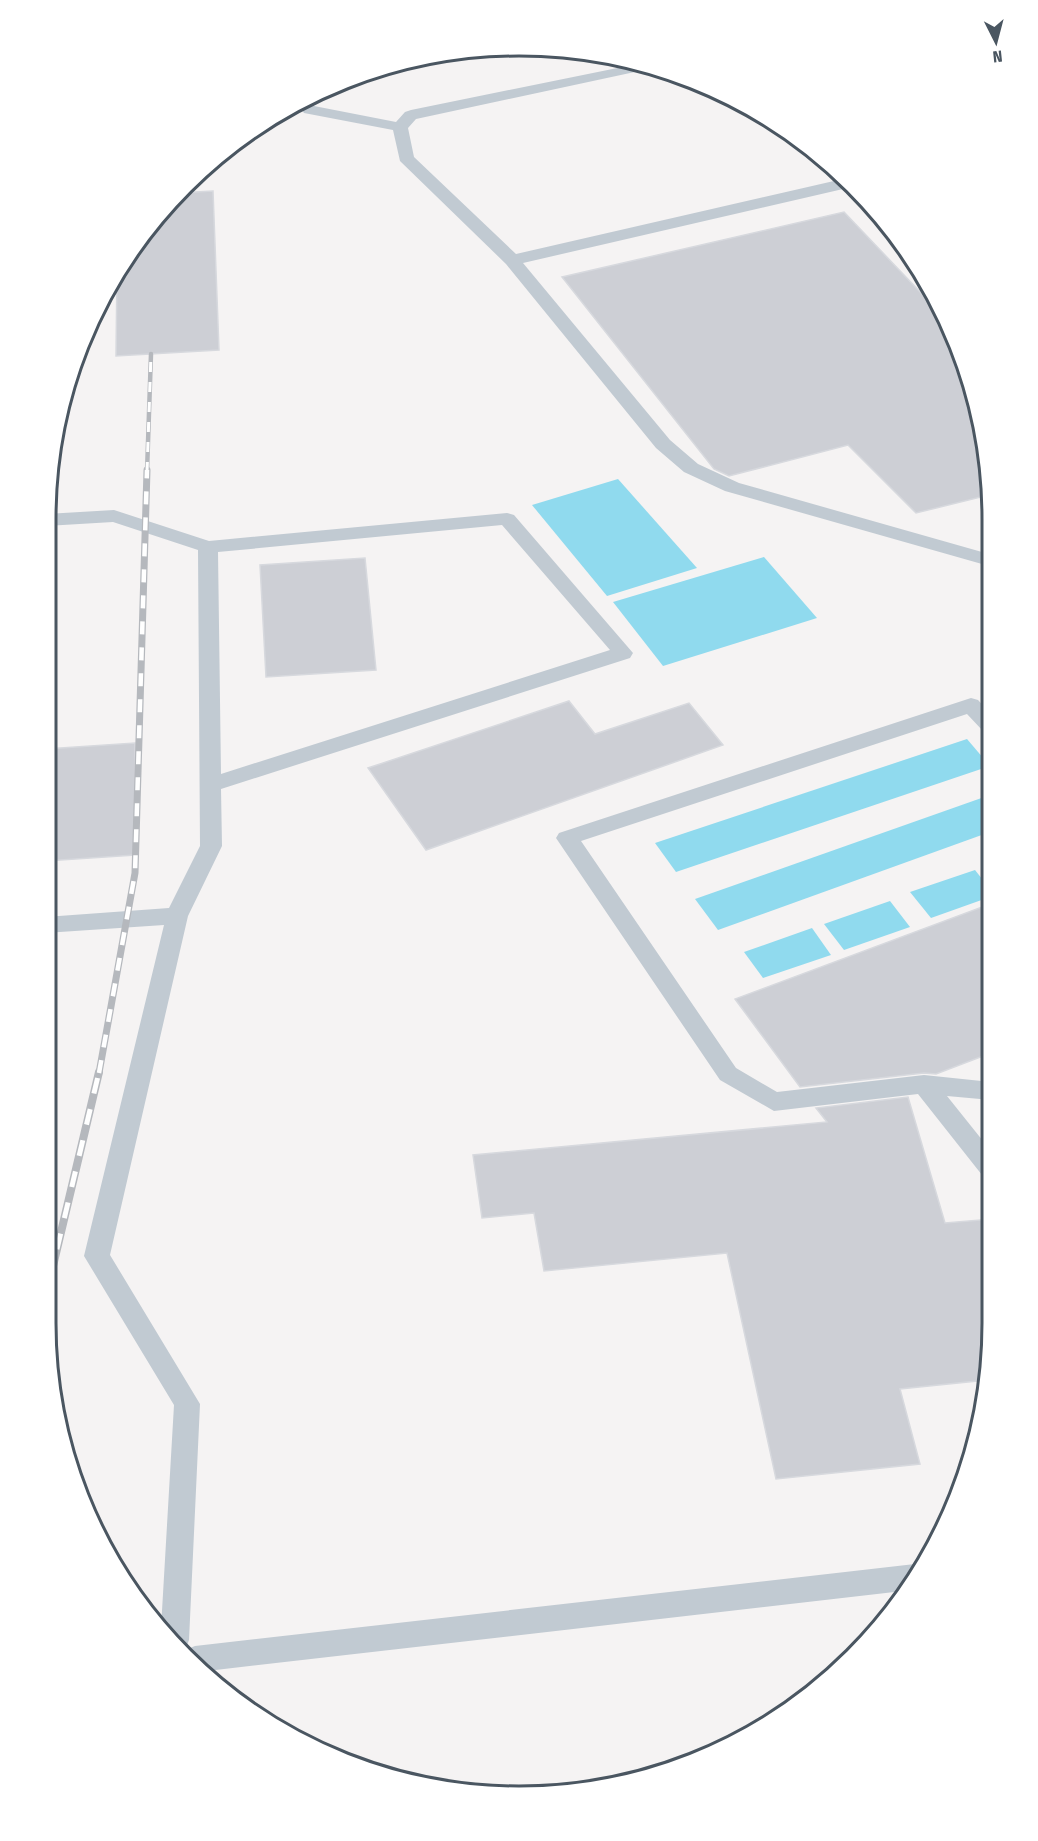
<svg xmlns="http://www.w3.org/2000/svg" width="1038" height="1841" font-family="'Fira Sans Condensed',sans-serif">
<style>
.water{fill:#90daee}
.building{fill:#cdcfd5;stroke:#d7d9de;stroke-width:1.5}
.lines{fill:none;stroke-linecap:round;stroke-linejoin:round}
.service{fill:#c1cad2;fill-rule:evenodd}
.rail-far2-casing{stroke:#b5b8bd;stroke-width:4.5}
.rail-far1-casing{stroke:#b5b8bd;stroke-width:7}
.rail-casing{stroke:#b5b8bd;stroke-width:8}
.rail-far2{stroke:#fff;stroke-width:3;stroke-dasharray:10;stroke-linecap:butt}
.rail-far1{stroke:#fff;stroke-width:4.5;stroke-dasharray:13;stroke-linecap:butt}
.rail{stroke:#fff;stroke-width:5;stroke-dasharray:16;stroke-linecap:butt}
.rim{fill:none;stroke:#4a5661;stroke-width:3}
</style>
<rect width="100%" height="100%" fill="#f5f3f3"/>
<g class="water">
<polygon points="618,479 697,568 607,596 532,505"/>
<polygon points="764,557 817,618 663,666 613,602"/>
<polygon points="967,739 990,766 676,872 655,843"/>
<polygon points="990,795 990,832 718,930 695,899"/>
<polygon points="975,870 990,889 990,897 931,918 910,892"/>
<polygon points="890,901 910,927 844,950 824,924"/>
<polygon points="812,928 831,955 763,978 744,952"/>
</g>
<g class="building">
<polygon points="213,191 219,350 116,356 117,270 163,206 177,193"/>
<polygon points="844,212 943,316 968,366 989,457 989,495 916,513 848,445 729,476 714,469 562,277"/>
<polygon points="365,558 376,670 266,677 260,565"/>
<polygon points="569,701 595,734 689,703 723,745 426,850 368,768"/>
<polygon points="135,743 135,855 46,861 46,749"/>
<polygon points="990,904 991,1053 936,1074 924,1073 800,1087 735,999"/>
<polygon points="908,1097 945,1223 992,1219 992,1353 987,1380 900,1389 920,1464 776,1479 727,1253 544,1271 534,1213 482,1218 473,1155 827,1122 816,1108"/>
</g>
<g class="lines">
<g class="service">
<polygon points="642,63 658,67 416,119 408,128 414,157 516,254 847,178 856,186 523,263 670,440 698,464 739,483 989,554 989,566 725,491 684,472 656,448 506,264 400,161 393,130 304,113 296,102 306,96 314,106 396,122 405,112 411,110"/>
<path d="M 114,510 L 209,541 L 507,513 L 514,515 L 633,653 L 630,658 L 221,789 L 222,846 L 188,916 L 110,1255 L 200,1404 L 189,1640 L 185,1650 L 161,1628 L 174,1405 L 84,1256 L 164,925 L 45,933 L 45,917 L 169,908 L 200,846 L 198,550 L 113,522 L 46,526 L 46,514 ZM 502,525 L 610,650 L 221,774 L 218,552 Z"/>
<polygon points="971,698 978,700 990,713 990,733 983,731 967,714 581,841 736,1068 777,1092 924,1075 991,1082 991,1100 947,1096 991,1151 991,1178 982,1175 918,1094 774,1111 720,1080 556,838 559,833"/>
<polygon points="915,1564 923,1567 903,1591 207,1671 185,1650 195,1646"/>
</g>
<g class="rail-far2-casing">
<polyline id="rail-far2" points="147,472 151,354"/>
</g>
<g class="rail-far1-casing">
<polyline id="rail-far1" points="99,1073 135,873 147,470"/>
</g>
<g class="rail-casing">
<polyline id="rail" points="45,1312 48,1287 99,1072"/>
</g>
<use href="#rail-far2" class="rail-far2"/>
<use href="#rail-far1" class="rail-far1"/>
<use href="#rail" class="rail"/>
</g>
<path d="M0 0H1038V1841H0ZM519 56H519A463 463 0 0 1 982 519V1323A463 463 0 0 1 519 1786H519A463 463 0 0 1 56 1323V519A463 463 0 0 1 519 56Z" fill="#fff" fill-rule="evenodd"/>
<path class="rim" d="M519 56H519A463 463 0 0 1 982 519V1323A463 463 0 0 1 519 1786H519A463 463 0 0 1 56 1323V519A463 463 0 0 1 519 56Z"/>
<g transform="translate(996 42) rotate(174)" stroke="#ffffff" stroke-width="4.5" paint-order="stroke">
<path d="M0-4.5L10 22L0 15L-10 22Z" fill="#4a5661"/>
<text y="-9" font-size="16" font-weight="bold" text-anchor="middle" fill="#4a5661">N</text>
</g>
</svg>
